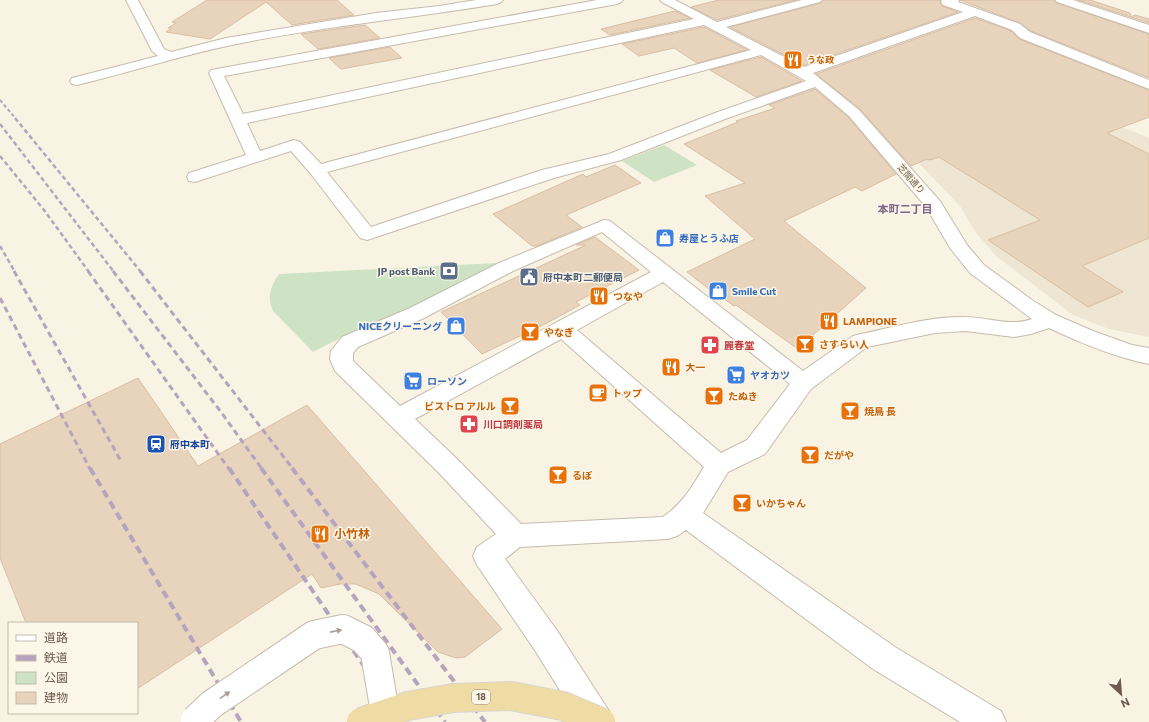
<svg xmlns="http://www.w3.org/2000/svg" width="1149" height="722" viewBox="0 0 1149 722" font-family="Commissioner,'Noto Sans JP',sans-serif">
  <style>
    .residential { fill: #efe5d3 }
    .green { fill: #cde3c4 }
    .building { fill: #e8d3bd; stroke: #dabea2 }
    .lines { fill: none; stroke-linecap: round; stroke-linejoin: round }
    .minor-casing { stroke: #c7bbac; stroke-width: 2 }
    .minor { fill: #fff; fill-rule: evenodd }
    .rail-far3 { stroke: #b6a4bf; stroke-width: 2; stroke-dasharray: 3.5 2.5; stroke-linecap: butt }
    .rail-far2 { stroke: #b6a4bf; stroke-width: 2.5; stroke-dasharray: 4.5 3; stroke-linecap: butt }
    .rail-far1 { stroke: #b6a4bf; stroke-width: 3; stroke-dasharray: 6 4; stroke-linecap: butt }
    .rail { stroke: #b6a4bf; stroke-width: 4; stroke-dasharray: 8 5; stroke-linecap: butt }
    .minor-bridge-casing { stroke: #c7bbac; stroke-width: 30; stroke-linecap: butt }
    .major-bridge-casing { stroke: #d9d5d1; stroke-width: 30; stroke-linecap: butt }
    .minor-bridge { stroke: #fff; stroke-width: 28 }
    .major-bridge { stroke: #eedca4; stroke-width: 28 }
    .oneway { fill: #a79d94 }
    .labels { text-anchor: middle; stroke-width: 3; stroke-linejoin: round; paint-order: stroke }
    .far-food-label { font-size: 9px; font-weight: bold; fill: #c56008; stroke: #fcf7e9; text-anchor: start }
    .far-street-label { font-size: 9px; fill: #6d5c4d; stroke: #fcf7e9 }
    .shield { fill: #fcf7e9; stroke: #988a7c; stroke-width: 1 }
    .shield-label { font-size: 9px; font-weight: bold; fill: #6d5c4d }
    .shop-label { font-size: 10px; font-weight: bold; fill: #366cbe; stroke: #fcf7e9; text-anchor: start }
    .service-label { font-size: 10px; font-weight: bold; fill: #4e5e75; stroke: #fcf7e9; text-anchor: end }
    .food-label { font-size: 10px; font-weight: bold; fill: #c56008; stroke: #fcf7e9; text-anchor: start }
    .health-label { font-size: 10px; font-weight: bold; fill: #be3a42; stroke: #fcf7e9; text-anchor: start }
    .transit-label { font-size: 10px; font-weight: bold; fill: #164399; stroke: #fcf7e9; text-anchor: start }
    .neighbourhood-label { font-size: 11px; font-weight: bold; fill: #816589; stroke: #fcf7e9 }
    .near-food-label { font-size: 12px; font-weight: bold; fill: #c56008; stroke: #fcf7e9; text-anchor: start }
  </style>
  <rect width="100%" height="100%" fill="#f8f3e3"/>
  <path class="residential" d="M874,117L1117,125L1149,138V337L1109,329L1073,315L996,256L976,233L960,206Z"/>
  <path class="green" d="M664,145L697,165L654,182L622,161Z
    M497,263L414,306L352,332L313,352L273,311C267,297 270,287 279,274Z"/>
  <path class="building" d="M207,0H337L354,15L292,25L266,2L210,39L166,32L172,28H168L176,23L172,22Z
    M719,0H796L717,20L691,7Z
    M824,0H940V3L942,6L958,12L804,65L730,27L820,3Z
    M960,0H1054L1057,3L1149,34V78L1031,31L1020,23Z
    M1078,0H1090L1130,13L1131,17L1135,15L1149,19V23Z
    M675,11L690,18L610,35L601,29Z
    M975,18L1011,31L1019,39L1149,90V117L1107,133L1149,154V238L1082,266L1123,292L1088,307L988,240L1040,220L939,157L930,160L927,159L911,166L860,109L816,74Z
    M365,25L380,38L318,49L301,34Z
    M704,27L747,50L697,63L674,48L639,56L622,44Z
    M390,47L402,58L341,69L329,58Z
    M761,57L802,81L756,97L710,70Z
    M815,89L848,117L896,174L862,191L855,187L784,221L866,288L813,335L795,347L736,305L734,306L715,292L714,293L687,272L755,239L705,196L745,183L684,144L738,122L736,121L775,108L769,105Z
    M615,165L641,183L566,215L582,227L537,246H532L493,214L583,174L586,177Z
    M595,237L639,270L576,302L580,305L545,324L482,354L441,312L586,245H576Z
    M138,378L198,466L307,405L502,629L465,657L456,658L438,652L379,594L356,584H340L321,588L312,574L137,689V623H26L0,558V444Z"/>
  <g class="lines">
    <g class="minor-casing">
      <path id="minor" d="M126,0H138L164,49L171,52L226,38L376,13L439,6L476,0H503L501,2L497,4C407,19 316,27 227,46C176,57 127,73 77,85L72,84L70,81L72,78L158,56L152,51Z
        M597,0H623L621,2L617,4L224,76L243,114L694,19L662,2L660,0H675L717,22L802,0H822L820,2L726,27L804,67L963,12L943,5L941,2L942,0H959L958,2L1020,24L1030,32L1149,80V89L1020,38L1012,30L975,16L813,73L859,110L940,201L967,245L984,265L1032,300L1056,315L1093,331L1132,345L1149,348V364C1114,357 1081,343 1049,328L1031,334L1014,337L965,331L935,333L867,347L811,389L765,454L728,472L703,513L895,647L1001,711L1006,722H960L873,669L686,530L677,536L668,539L520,547L505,559L556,629L609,711L614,722H580L534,649L477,565L473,556L477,547L496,534L439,473L335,371L330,359L331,351L342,337L410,308L499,263L604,220L610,221L803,371L853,336L861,334C895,327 930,316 965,317C987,317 1010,327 1032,319L970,273L950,248L926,207L849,116L815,87L725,119L621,160L554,178L367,240L360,238L311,174L291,151L195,182L189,181L187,177L189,173L246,155L209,73L211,70ZM704,25L751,50L321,164L300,142L294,140L260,151L247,123ZM761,55L806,81L715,113L609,154L542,170L371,227L327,172ZM602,232L651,272L400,406L353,361V353L358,347L424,318L513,271ZM663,282L790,384L747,440L721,453L577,330ZM561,339L704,467C691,488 684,502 663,517L521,524L457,459L415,419Z
        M1055,0H1073L1149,25V33L1057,2Z"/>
    </g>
    <use href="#minor" class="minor"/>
    <path class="rail-far3" d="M0,100L16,119"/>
    <path class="rail-far2" d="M15,118L141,272
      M0,124L114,272
      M0,156L44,210L89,272
      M0,246L15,272"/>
    <path class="rail-far1" d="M14,271L121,461
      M88,271L229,469
      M113,271L221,412L262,469
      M140,271L293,469
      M0,298L90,469"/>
    <path class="rail" d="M90,468L241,722
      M229,468L402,722
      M261,468L445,722
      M292,468L485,722"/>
    <g class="minor-bridge-casing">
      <path id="minor-bridge" d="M195,720L212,704L314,635L343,629L363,639L375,653L385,713"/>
    </g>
    <g class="major-bridge-casing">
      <path id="major-bridge" d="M361,722L408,706L453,698L511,696L563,706L601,722"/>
    </g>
    <use href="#minor-bridge" class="minor-bridge"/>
    <use href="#major-bridge" class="major-bridge"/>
  </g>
  <defs><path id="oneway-solid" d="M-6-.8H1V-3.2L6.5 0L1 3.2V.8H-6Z"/></defs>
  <g class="oneway">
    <use href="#oneway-solid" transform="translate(336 631) rotate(-11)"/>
    <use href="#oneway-solid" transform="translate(225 695) rotate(-34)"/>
  </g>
  <defs>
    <g id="restaurant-square" transform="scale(1)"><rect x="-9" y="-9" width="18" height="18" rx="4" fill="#e8710a" stroke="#fcf7e9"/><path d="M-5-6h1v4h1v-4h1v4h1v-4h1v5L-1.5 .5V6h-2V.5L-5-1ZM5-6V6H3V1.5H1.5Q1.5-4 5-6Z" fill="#fff"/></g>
    <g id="shop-square" transform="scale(1)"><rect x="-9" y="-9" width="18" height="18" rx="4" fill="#3f7fe0" stroke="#fcf7e9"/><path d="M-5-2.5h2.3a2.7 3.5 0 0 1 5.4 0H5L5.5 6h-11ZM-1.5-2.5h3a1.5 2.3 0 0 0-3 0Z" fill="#fff"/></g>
    <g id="bank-square" transform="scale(1)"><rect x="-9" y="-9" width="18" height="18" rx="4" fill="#5c6f8a" stroke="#fcf7e9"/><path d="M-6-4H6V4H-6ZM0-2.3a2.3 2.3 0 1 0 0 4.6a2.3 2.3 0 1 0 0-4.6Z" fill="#fff"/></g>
    <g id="civic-square" transform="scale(1)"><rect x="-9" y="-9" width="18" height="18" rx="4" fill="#5c6f8a" stroke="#fcf7e9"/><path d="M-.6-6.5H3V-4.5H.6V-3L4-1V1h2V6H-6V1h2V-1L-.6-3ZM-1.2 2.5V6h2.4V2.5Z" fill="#fff"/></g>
    <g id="bar-square" transform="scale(1)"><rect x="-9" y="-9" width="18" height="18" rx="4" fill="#e8710a" stroke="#fcf7e9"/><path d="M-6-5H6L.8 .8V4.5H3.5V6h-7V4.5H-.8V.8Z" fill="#fff"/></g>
    <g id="pharmacy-square" transform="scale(1)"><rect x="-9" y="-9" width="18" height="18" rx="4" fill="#e0444e" stroke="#fcf7e9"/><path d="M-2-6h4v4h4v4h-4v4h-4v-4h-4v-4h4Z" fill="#fff"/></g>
    <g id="supermarket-square" transform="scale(1)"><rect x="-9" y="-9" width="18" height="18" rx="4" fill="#3f7fe0" stroke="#fcf7e9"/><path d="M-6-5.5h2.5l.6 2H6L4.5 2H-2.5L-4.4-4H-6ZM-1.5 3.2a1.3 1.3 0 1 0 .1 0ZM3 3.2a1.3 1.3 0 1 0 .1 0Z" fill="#fff"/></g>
    <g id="cafe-square" transform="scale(1)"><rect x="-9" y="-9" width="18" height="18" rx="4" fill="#e8710a" stroke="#fcf7e9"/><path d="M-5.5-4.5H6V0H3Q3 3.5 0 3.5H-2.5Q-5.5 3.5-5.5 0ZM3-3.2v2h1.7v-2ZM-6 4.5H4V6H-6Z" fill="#fff"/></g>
    <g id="station-square" transform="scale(1)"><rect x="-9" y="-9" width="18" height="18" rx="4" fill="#1a4fb4" stroke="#fcf7e9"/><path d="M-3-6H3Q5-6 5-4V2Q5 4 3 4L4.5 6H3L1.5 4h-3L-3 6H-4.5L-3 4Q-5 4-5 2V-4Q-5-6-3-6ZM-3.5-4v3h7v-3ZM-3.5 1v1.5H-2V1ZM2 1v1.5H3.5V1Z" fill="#fff"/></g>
  </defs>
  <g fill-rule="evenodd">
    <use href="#restaurant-square" x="793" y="60"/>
    <use href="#shop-square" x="665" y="238"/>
    <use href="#bank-square" x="449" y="271"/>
    <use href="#civic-square" x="529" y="277"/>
    <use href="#shop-square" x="718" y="291"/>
    <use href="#restaurant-square" x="599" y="296"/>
    <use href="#restaurant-square" x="829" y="321"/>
    <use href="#shop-square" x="456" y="326"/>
    <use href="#bar-square" x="530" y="332"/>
    <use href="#bar-square" x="805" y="344"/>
    <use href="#pharmacy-square" x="710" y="345"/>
    <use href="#restaurant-square" x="671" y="367"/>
    <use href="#supermarket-square" x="736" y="375"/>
    <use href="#supermarket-square" x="413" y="381"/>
    <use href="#cafe-square" x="598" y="393"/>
    <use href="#bar-square" x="714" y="396"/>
    <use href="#bar-square" x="510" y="406"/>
    <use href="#bar-square" x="850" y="411"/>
    <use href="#pharmacy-square" x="469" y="424"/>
    <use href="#station-square" x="156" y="444"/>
    <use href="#bar-square" x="810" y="455"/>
    <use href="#bar-square" x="558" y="475"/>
    <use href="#bar-square" x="742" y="503"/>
    <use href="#restaurant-square" x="320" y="534"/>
  </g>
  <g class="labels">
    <g class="far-food-label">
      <text x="807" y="63">うな政</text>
    </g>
    <g class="far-street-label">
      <text transform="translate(911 179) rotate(49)" y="3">芝間通り</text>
    </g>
    <rect class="shield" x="472" y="690" width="18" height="14" rx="3"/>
    <g class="shield-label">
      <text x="481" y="700">18</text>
    </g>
    <g class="shop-label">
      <text x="679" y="242">寿屋とうふ店</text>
      <text x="732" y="295">Smile Cut</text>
      <text x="442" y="330" text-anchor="end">NICEクリーニング</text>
      <text x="750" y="379">ヤオカツ</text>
      <text x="427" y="385">ローソン</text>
    </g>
    <g class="service-label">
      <text x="435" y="275">JP post Bank</text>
      <text x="543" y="281" text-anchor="start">府中本町二郵便局</text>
    </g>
    <g class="food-label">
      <text x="613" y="300">つなや</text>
      <text x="843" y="325">LAMPIONE</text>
      <text x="544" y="336">やなぎ</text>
      <text x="819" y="348">さすらい人</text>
      <text x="685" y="371">大一</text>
      <text x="612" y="397">トップ</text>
      <text x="728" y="400">たぬき</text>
      <text x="496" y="410" text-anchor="end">ビストロ アルル</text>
      <text x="864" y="415">焼鳥 長</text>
      <text x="824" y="459">だがや</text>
      <text x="572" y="479">るぽ</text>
      <text x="756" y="507">いかちゃん</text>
    </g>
    <g class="health-label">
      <text x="724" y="349">麗春堂</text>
      <text x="483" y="428">川口調剤薬局</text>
    </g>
    <g class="transit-label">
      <text x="170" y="448">府中本町</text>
    </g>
    <g class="neighbourhood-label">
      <text x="905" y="213">本町二丁目</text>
    </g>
    <g class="near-food-label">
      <text x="334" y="538">小竹林</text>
    </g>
  </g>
  <rect x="8" y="622" width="130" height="92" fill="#fcf7e9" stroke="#c3b9ab"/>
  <rect x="16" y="635" width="20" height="6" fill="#ffffff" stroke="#c3b9ab"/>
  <text x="44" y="642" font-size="12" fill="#6d5c4d">道路</text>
  <rect x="16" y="655" width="20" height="6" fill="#b6a4bf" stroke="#c3b9ab"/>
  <text x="44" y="662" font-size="12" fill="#6d5c4d">鉄道</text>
  <rect x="16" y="672" width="20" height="12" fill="#cde3c4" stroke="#c3b9ab"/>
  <text x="44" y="682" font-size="12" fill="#6d5c4d">公園</text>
  <rect x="16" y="692" width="20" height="12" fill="#e8d3bd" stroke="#c3b9ab"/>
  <text x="44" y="702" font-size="12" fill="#6d5c4d">建物</text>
  <g transform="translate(1121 694) rotate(154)" stroke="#fcf7e9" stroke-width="3" paint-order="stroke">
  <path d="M0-3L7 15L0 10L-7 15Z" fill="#6d5c4d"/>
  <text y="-6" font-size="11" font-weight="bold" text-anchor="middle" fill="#6d5c4d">N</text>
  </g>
</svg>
